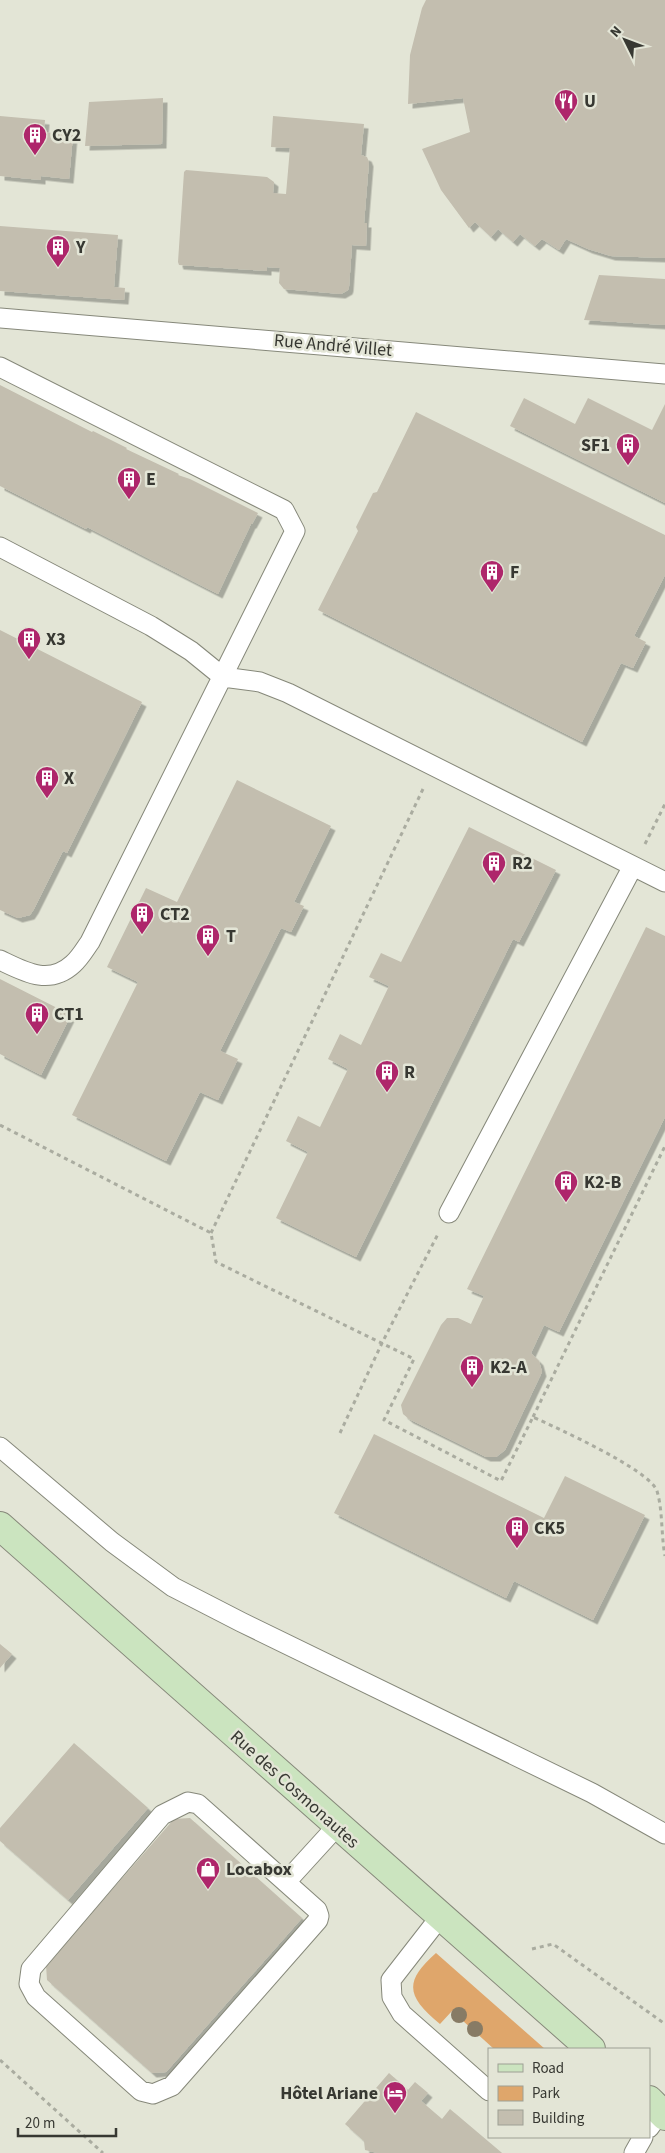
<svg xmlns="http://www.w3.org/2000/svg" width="665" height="2153" viewBox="0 0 665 2153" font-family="'Source Sans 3',sans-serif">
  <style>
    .green { fill: #dfa66b }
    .building { fill: #c3beaf; filter: url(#shadow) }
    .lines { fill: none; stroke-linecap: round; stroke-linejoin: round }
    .lane-casing { stroke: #86887a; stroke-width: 21 }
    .secondary-casing { stroke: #86887a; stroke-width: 30 }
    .path { stroke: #aaaca0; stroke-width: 3; stroke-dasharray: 4 4; stroke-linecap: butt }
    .lane { stroke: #fff; stroke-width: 19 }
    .secondary { stroke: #cbe4bf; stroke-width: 28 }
    .tree { fill: #877b65 }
    .labels { text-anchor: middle; stroke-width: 5; stroke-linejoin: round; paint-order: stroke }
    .poi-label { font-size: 18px; font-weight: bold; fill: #373832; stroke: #e3e5d6; text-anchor: start }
    .street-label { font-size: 18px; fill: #373832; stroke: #e3e5d6 }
  </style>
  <defs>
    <filter id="shadow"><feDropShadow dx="4.5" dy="4.5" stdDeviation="0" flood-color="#0004"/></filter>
  </defs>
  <rect width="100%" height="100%" fill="#e3e5d6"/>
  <path class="green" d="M436,1953L545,2049H494L452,2011L440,2024C407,1997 403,1982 436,1953Z"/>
  <path class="building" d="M426,0H665V258L611,256L588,249L566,239L559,250L542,239L535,246L520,234L513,242L498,229L491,237L475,222L469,228L441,190L422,149L470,132L463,98L408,104L410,55L422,8Z
    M163,98L162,144L85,146L89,102Z
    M0,116L45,120L44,132L73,135L69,179L41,176V180L0,176Z
    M273,116L364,124L361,155L367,157L369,162L364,223H367L366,246L352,245L349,287L348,290L341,294L284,289L279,283L280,268L267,267V271L179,265L178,262L184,172L186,170L267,177L274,182L273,193L286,194L290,148L271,147Z
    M0,226L118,235L114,287L125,288L124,300L0,291Z
    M599,275L665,279V325L584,320Z
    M0,385L92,432L93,431L127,448L126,449L179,474L178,475L190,479L258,513L252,524H251L218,594L87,527L86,529L0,486Z
    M524,398L575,424L588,398L652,430L665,404V503L510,426Z
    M416,412L665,535V575L634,636L646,642L633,668L621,663L582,742L318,610L358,531L356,527L373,493L377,492Z
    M0,630L142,702L67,853L63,851L34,909L30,915L18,918L0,910Z
    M237,780L331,826L294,902L304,906L291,932L281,928L220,1051L238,1059L218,1100L200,1092L166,1161L72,1115L138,982L107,967L146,888L177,902Z
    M469,827L556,870L519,942L513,939L356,1257L276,1218L308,1152L286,1141L298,1116L320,1127L348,1069L328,1059L340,1034L361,1045L389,986L369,977L381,953L401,962Z
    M646,927L665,936V1117L559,1332L544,1325L531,1353L539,1361L542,1372L505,1450L496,1457H486L409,1419L403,1414L401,1405L441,1325L447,1318H458L471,1324L484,1296L467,1289Z
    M0,979L71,1015L41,1075L0,1054Z
    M374,1434L544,1518L565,1476L645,1515L593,1620L514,1581L506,1598L334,1513Z
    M0,1644L12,1654L0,1668Z
    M74,1743L148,1808L68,1900L0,1841V1828Z
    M190,1818L302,1918L166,2072L152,2073L47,1980L46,1965L174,1819Z
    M389,2073L408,2090L415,2082L428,2093L421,2101L442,2119L450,2109L502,2153H378L365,2150L364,2141L345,2124Z"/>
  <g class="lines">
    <g class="lane-casing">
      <path id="lane" d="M0,318L665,374
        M0,367L284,510L295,531L90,942C85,949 80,958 73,964C49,986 25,972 0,960
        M0,547L151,626L191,651L223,677L260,682L288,693L665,882
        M449,1213L633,866
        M0,1447L112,1542L173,1587L241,1622L592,1793L665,1834
        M188,1802L198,1804L317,1910L319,1916L318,1920L172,2086L153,2094L141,2091L36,1997L29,1984L31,1969L162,1815Z
        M286,1882L337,1826
        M440,1917L391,1980L392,1997L402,2014L489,2091
        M649,2128L665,2106
        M634,2153L643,2137"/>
    </g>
    <g class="secondary-casing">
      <path id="secondary" d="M0,1526L591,2049
        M649,2100L665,2116"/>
    </g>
    <path class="path" d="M645,844L665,804
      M0,1125L211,1233L216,1262L414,1359L384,1420L501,1481L533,1417C557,1428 650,1470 657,1491C663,1511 661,1536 665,1556
      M211,1233L423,789
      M533,1417L665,1146
      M340,1433L382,1343L438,1234
      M532,1949L553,1944L665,2024
      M0,2060L103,2153"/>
    <use href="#lane" class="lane"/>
    <use href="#secondary" class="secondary"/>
  </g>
  <g class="tree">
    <circle cx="459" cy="2015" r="8"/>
    <circle cx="475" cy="2029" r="8"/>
  </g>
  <defs>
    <g id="restaurant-pin" transform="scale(1.25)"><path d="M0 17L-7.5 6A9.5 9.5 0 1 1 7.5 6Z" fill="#ae266b" stroke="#e3e5d6"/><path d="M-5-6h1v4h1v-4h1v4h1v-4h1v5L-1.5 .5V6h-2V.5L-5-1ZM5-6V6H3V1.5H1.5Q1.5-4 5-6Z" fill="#fff"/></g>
    <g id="building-pin" transform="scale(1.25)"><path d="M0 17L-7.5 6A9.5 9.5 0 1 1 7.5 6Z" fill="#ae266b" stroke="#e3e5d6"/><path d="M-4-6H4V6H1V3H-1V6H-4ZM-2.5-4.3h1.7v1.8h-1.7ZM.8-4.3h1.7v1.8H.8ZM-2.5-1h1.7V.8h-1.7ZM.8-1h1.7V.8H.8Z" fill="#fff"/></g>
    <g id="shop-pin" transform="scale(1.25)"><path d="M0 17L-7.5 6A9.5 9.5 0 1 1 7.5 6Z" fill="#ae266b" stroke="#e3e5d6"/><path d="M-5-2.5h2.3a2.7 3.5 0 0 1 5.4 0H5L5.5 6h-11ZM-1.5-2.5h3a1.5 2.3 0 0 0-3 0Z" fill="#fff"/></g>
    <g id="hotel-pin" transform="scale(1.25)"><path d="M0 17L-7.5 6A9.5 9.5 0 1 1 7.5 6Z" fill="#ae266b" stroke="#e3e5d6"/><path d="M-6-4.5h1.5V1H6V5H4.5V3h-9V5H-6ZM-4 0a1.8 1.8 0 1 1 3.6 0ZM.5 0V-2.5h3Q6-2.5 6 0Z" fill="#fff"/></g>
  </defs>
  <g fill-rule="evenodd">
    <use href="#restaurant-pin" x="566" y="101"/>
    <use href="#building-pin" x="35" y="135"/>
    <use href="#building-pin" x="58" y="247"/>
    <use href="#building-pin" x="628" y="445"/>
    <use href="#building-pin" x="129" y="479"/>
    <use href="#building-pin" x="492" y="572"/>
    <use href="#building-pin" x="29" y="639"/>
    <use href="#building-pin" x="47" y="778"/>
    <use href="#building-pin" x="494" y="863"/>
    <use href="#building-pin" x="142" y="914"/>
    <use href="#building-pin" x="208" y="936"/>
    <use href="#building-pin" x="37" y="1014"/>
    <use href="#building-pin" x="387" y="1072"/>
    <use href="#building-pin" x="566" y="1182"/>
    <use href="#building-pin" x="472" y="1367"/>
    <use href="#building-pin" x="517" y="1528"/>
    <use href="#shop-pin" x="208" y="1869"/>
    <use href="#hotel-pin" x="395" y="2093"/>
  </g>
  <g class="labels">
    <g class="poi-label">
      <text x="584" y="107">U</text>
      <text x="52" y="141">CY2</text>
      <text x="76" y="253">Y</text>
      <text x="610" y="451" text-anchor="end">SF1</text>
      <text x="146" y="485">E</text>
      <text x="510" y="578">F</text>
      <text x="46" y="645">X3</text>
      <text x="64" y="784">X</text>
      <text x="512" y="869">R2</text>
      <text x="160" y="920">CT2</text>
      <text x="226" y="942">T</text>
      <text x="54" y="1020">CT1</text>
      <text x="404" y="1078">R</text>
      <text x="584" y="1188">K2-B</text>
      <text x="490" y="1373">K2-A</text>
      <text x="534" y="1534">CK5</text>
      <text x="226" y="1875">Locabox</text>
      <text x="378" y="2099" text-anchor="end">Hôtel Ariane</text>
    </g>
    <g class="street-label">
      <text transform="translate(333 345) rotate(5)" y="6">Rue André Villet</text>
      <text transform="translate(295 1789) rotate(42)" y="6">Rue des Cosmonautes</text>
    </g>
  </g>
  <rect x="488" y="2048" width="162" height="90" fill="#e3e5d6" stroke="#9ea094"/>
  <rect x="498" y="2064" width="25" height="8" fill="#cbe4bf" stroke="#9ea094"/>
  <text x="532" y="2073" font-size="15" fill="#373832">Road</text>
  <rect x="498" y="2086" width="25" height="15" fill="#dfa66b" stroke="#9ea094"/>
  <text x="532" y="2098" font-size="15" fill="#373832">Park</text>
  <rect x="498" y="2110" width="25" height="15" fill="#c3beaf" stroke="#9ea094"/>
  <text x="532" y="2123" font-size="15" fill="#373832">Building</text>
  <g transform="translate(625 40) rotate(312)" stroke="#e3e5d6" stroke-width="4" paint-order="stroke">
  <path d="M0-4L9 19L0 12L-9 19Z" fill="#373832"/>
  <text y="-8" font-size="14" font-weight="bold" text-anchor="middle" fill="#373832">N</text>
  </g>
  <path d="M18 2128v8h98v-8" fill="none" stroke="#373832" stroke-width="2.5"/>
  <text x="25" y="2128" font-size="15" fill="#373832" stroke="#e3e5d6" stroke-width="4" paint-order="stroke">20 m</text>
</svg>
